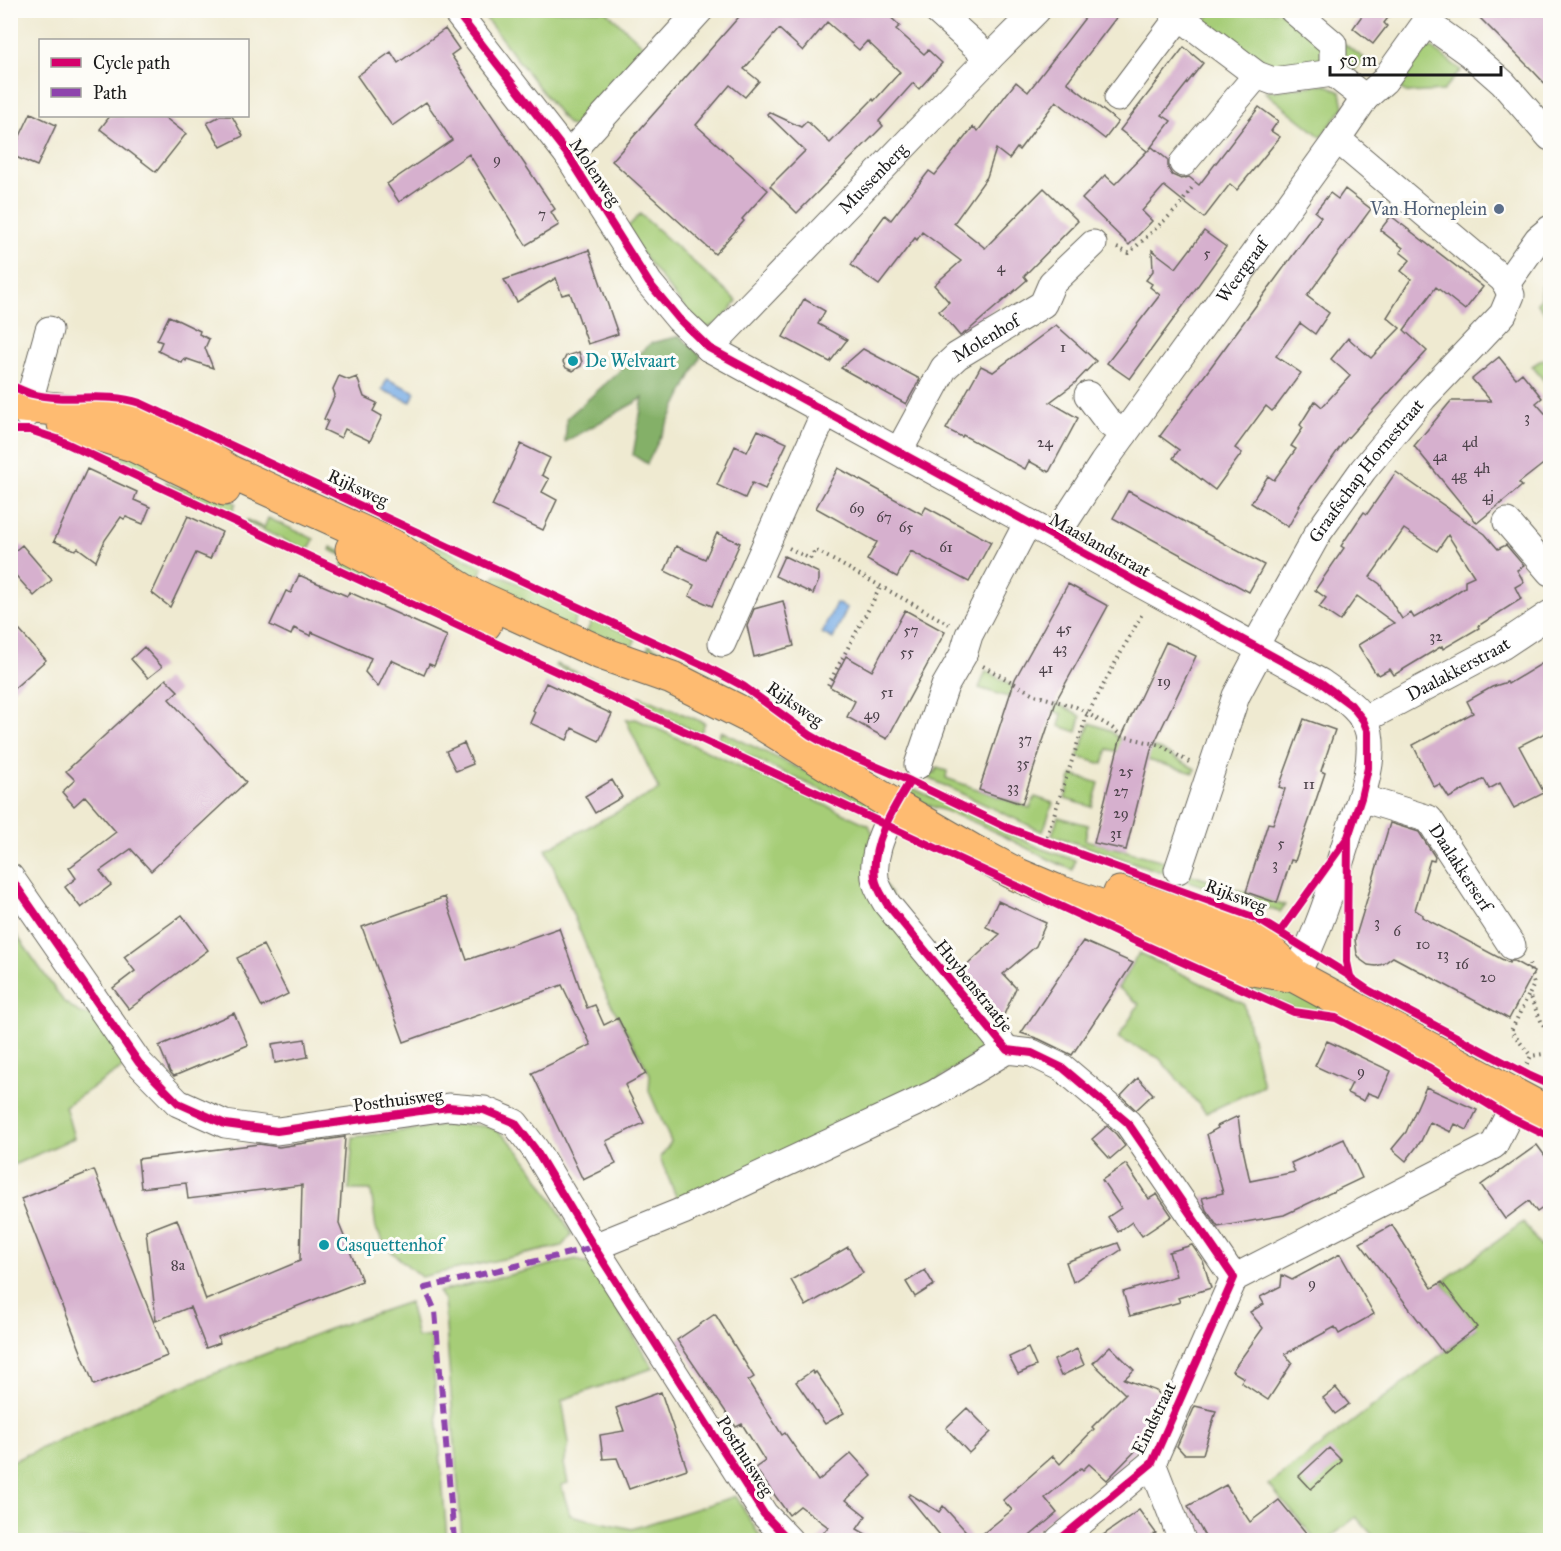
<svg xmlns="http://www.w3.org/2000/svg" width="1561" height="1551" viewBox="0 0 1561 1551" font-family="'IM FELL Great Primer',serif">
  <style>
    .built { fill: #e7d2ef }
    .green { fill: #a6cd77; stroke: #61744a; stroke-width: 1.5 }
    .forest { fill: #84b068; stroke: #506642; stroke-width: 1.5 }
    .water { fill: #79ade6; stroke: #4a6481; stroke-width: 1.5 }
    .building { fill: #d6b0ce; fill-rule: evenodd }
    .lines { fill: none; stroke-linecap: round; stroke-linejoin: round }
    .minor-casing { stroke: #66645b; stroke-width: 29 }
    .major-casing { stroke: #66645b; stroke-width: 35 }
    .path { stroke: #66645b; stroke-width: 4; stroke-dasharray: 1.5 4.5; stroke-linecap: butt }
    .minor { stroke: #fff; stroke-width: 27 }
    .major { stroke: #febb71; stroke-width: 33 }
    .quiet { stroke: #8e44ad; stroke-width: 6; stroke-dasharray: 12 6; stroke-linecap: butt }
    .cycleway-casing { stroke: #fdfcf7; stroke-width: 11 }
    .cycleway { stroke: #d6006c; stroke-width: 8 }
    .service-dot { fill: #5c6f8a; stroke: #fdfcf7; stroke-width: 2 }
    .culture-dot { fill: #0f9aa8; stroke: #fdfcf7; stroke-width: 2 }
    .labels { text-anchor: middle; stroke-width: 6; stroke-linejoin: round; paint-order: stroke }
    .number-label { font-size: 15px; fill: #4a4148 }
    .street-label { font-size: 18px; fill: #1c1c1c; stroke: #fdfcf7 }
    .service-label { font-size: 18px; fill: #4e5e75; stroke: #fdfcf7; text-anchor: end }
    .culture-label { font-size: 18px; fill: #0d838f; stroke: #fdfcf7; text-anchor: start }
  </style>
  <rect width="100%" height="100%" fill="#fdfcf7"/>
  <filter id="ink" filterUnits="userSpaceOnUse"><feTurbulence type="fractalNoise" baseFrequency=".0167" numOctaves="2"/><feDisplacementMap in="SourceGraphic" scale="12" xChannelSelector="R" yChannelSelector="G"/><feConvolveMatrix kernelMatrix="1 2 1 2 8 2 1 2 1" color-interpolation-filters="sRGB"/></filter>
  <filter id="wash" filterUnits="userSpaceOnUse"><feTurbulence type="fractalNoise" baseFrequency=".008" numOctaves="4" result="noise"/><feDisplacementMap in="SourceGraphic" scale="24" xChannelSelector="R" yChannelSelector="G"/><feGaussianBlur stdDeviation="1.35" result="paint"/><feColorMatrix in="noise" values="0 0 0 0 0 0 0 0 0 0 0 0 0 0 0 0 0 1.4 0 .05"/><feComposite in="paint" operator="in"/></filter>
  <g filter="url(#wash)">
    <rect width="100%" height="100%" fill="#efead1"/>
    <path class="built" d="M968,11H1015L981,23Z"/>
    <path class="green" d="M480,11H606L645,47L603,98L578,124L573,126L568,125Z
      M1213,11H1280L1329,49V65L1273,71L1204,22Z
      M1340,41L1364,58L1351,75L1341,68Z
      M1426,47H1431L1461,70L1443,91L1407,93L1397,86Z
      M1325,84L1341,92L1344,107L1321,137L1265,92Z
      M640,214L737,301C726,314 717,332 699,326L624,231Z
      M1544,257H1550V319L1537,303L1541,299Z
      M1543,359L1550,367V388L1532,366Z
      M113,444L153,462L147,476L107,458Z
      M186,480L236,503L230,516L165,485L166,482L181,489Z
      M268,518L314,539L308,551L246,522L247,520L264,528Z
      M422,539L483,567L478,578L430,561L435,550L420,543Z
      M331,547L381,572L376,583L342,567L346,557L330,550Z
      M496,574L579,611L570,633L508,604L512,594L491,585Z
      M593,618L636,638L629,653L584,638Z
      M649,645L699,668L697,672L665,657L661,666L643,659Z
      M556,664L628,693L626,699L555,666Z
      M986,671L1034,698L1065,707L1081,716L1077,732L1059,726L1062,714L979,688Z
      M639,696L705,723L700,734L636,703Z
      M636,719L869,825L874,836L870,862L984,1038L981,1050L930,1085L678,1201L660,1158L671,1142L649,1091L650,1074L607,997L546,849L659,790L626,720Z
      M1090,723L1109,730L1121,740L1159,749L1195,769L1194,773L1108,749L1103,764L1078,757Z
      M721,731L890,812L884,819L718,742L717,740Z
      M920,767L935,773L937,768L947,771L946,778L1030,808L1035,797L1053,803L1043,832L918,773Z
      M1072,775L1099,783L1092,807L1065,799Z
      M912,788L1042,849L1075,860L1073,870C1045,859 1020,844 993,831C965,817 935,807 906,798Z
      M1058,817L1088,825L1085,840L1164,861V866L1285,905L1280,912L1052,835Z
      M10,926L64,1002L80,1013L98,1017L130,1063L65,1106L74,1138L11,1166Z
      M1139,953L1244,1004L1263,1086L1206,1113L1159,1058L1118,1038L1139,1004L1118,988Z
      M1196,963L1299,994L1329,1012L1296,1010Z
      M459,1124C468,1125 479,1125 488,1127C520,1136 554,1205 572,1234L562,1246L421,1277L387,1248L376,1229L371,1190H349L353,1137Z
      M1523,1222L1550,1259V1540H1377L1356,1517L1327,1540H1316L1269,1485L1476,1328L1442,1282Z
      M576,1259L592,1266L653,1368L562,1400L569,1443L564,1464L568,1483L561,1485L570,1515L632,1529L736,1496L762,1540H462L444,1300L438,1292Z
      M409,1302L417,1338L431,1336L447,1540H11V1462L139,1403L329,1329Z"/>
    <path class="forest" d="M680,336L701,356L647,464L633,455L643,398L565,442L567,418L651,343Z"/>
    <path class="water" d="M387,379L415,392L411,402L382,390Z
      M836,603L847,608L833,639L822,633Z"/>
    <g id="blocks">
      <path class="building" d="M745,10H883L900,26L896,29L924,54L928,50L942,63L919,89L913,83L879,121L883,126L797,213L770,186L805,151L767,114L769,112L801,127L807,121L830,143L873,99L874,101L900,72L867,41L859,50L827,22L803,51L779,29L744,69L759,81L745,97L730,85L696,125L768,190L742,219L744,221L715,254L612,161Z
        M1091,10H1122L1067,82L1118,122L1105,139L1056,101L1019,150L1017,148L1009,159L996,149L987,177L954,223L985,248L1044,188L1078,221L1024,276L1027,280L969,330L960,336L939,311L949,302L934,285L961,261L922,232L917,240L915,238L879,285L851,265L863,245L885,215L891,220L929,171L935,175L973,127L978,131L1016,82L1028,92Z
        M1366,10H1394L1384,23L1387,26L1373,44L1353,28Z
        M1472,10H1551V90L1534,72Z
        M445,29L459,49L451,55L555,209L551,212L559,225L526,245L469,154L399,202L387,184L452,140L426,102L392,126L357,76L391,52L398,63Z
        M1184,47L1203,63L1162,115L1171,121L1148,151L1152,147L1168,160V168L1172,175L1181,179L1189,177L1199,185L1259,107L1278,121L1271,131L1280,137L1237,190L1230,184L1204,218L1164,186L1142,211L1152,221L1129,245L1082,199L1105,175L1115,184L1147,151L1120,130Z
        M31,113L56,125L37,166L11,155Z
        M110,116H163L186,134L156,172L100,129Z
        M220,116H232L243,136L221,147L207,123Z
        M1345,189L1371,209L1307,296L1329,313L1315,334L1300,323L1276,356L1301,373L1276,407L1272,411L1266,406L1235,448L1242,453L1215,490L1173,458L1179,450L1160,436L1321,217L1315,212L1330,193L1338,199Z
        M1391,216L1483,287L1465,310L1436,287L1404,330L1427,351L1343,443L1299,505L1300,506L1288,527L1251,503L1268,476L1274,480L1296,449L1291,446L1303,428L1300,425L1315,401L1322,407L1350,376L1331,359L1348,338L1371,358L1400,328L1387,317L1411,279L1401,271L1410,260L1400,252L1403,248L1380,230Z
        M1204,231L1226,247L1130,379L1107,363L1160,295L1150,287L1152,284L1146,280L1153,271L1152,250L1176,268Z
        M589,250L618,334L588,344L570,293L562,295L556,278L517,302L504,280Z
        M804,299L825,311L818,324L847,340L830,362L783,337Z
        M169,316L200,331L199,334L209,339L205,348L213,368L187,359L186,361L184,359L182,363L158,351L162,342L157,340Z
        M1056,325L1096,361L1074,384L1050,402L1078,418L1049,472L1029,461L1025,469L963,435L962,437L946,429L981,366L993,372Z
        M863,349L920,379L906,404L841,368Z
        M579,352L582,362L581,366L573,371L566,368L563,362L566,356Z
        M1499,357L1516,378L1522,373L1542,398L1536,403L1551,420V458L1519,483L1522,486L1477,523L1414,446L1451,401H1491L1472,379Z
        M339,376L349,380L357,377L364,397L377,403L373,411L382,416L370,441L345,429L341,438L324,430L328,421L324,419L335,395L333,389Z
        M758,430L787,443L765,489L752,483L745,498L717,485L735,446L747,452Z
        M521,444L550,458L542,475L549,479L542,492L557,500L543,530L492,506Z
        M838,468L922,514L926,507L991,542L969,582L911,551L897,577L867,560L877,542L816,508Z
        M87,469L137,492L134,500L150,507L143,524L126,517L124,519L121,517L105,540L96,561L78,548L75,550L54,541Z
        M1396,472L1485,534L1498,549L1506,545L1524,566L1517,570L1524,582L1515,587L1521,599L1478,626L1479,628L1443,649L1442,646L1394,675L1390,669L1379,675L1377,672L1376,674L1358,645L1394,623L1357,596L1340,621L1319,607L1326,598L1315,590L1344,548L1341,546L1357,522L1364,512L1367,514ZM1404,529L1437,551L1448,535L1474,576L1465,580V587L1440,603L1414,618L1411,613L1402,619L1380,584L1370,577Z
        M1128,491L1264,565L1249,592L1113,518Z
        M188,516L222,532L210,559L196,553L170,607L152,593Z
        M717,533L740,543L712,606L689,596L694,585L665,571L676,546L705,559Z
        M22,545L52,580L34,596L10,569V555Z
        M784,556L819,573V580L813,594L775,576Z
        M299,575L347,596L349,592L447,636L434,666L429,664L424,675L391,660L378,687L365,672L371,658L312,632L311,636L294,628L291,635L270,625L286,591L291,593Z
        M1068,584L1108,606L1057,699L1022,804L979,790L1015,679Z
        M783,601L794,646L754,657L747,626L754,609Z
        M905,610L945,632L887,739L847,717L855,701L830,687L846,656L872,671Z
        M10,620L46,660L10,692Z
        M1166,642L1196,656L1151,750L1126,850L1094,843L1120,740Z
        M144,647L162,667L148,678L131,659Z
        M1551,658V730L1519,746L1544,793L1514,808L1500,783L1489,789L1484,779L1449,798L1440,784L1434,787L1413,745L1473,713L1467,701L1492,687L1507,682L1508,684Z
        M166,679L178,691L169,699L246,782L151,871L131,849L100,871L111,885L81,908L65,887L76,878L69,868L116,832L85,796L74,806L62,792L75,780L66,771Z
        M546,683L612,714L599,741L572,728L567,740L530,723L535,712L533,710Z
        M1304,719L1335,730L1321,771L1325,773L1310,818L1295,861L1291,860L1277,903L1246,892L1268,823L1273,824L1279,807L1285,789L1279,787Z
        M464,743L473,764L456,771L446,751Z
        M612,780L622,797L595,813L585,796Z
        M1390,823L1419,832L1435,857L1434,861L1430,860L1415,910L1423,915L1422,917L1509,963L1510,961H1514L1534,972L1509,1019L1393,957L1383,964L1376,966L1368,965L1361,960L1357,954L1355,939Z
        M445,897L467,960L559,928L587,1008L595,1005L604,1025L618,1018L646,1074L625,1085L644,1123L606,1141L616,1164L583,1180L532,1073L591,1045L562,985L404,1042L362,927Z
        M998,901L1046,923L1036,946L1003,974L1016,988L1002,1019L962,970L1000,934L986,927Z
        M182,915L208,950L129,1009L113,988L135,971L124,957Z
        M1083,941L1133,963L1072,1055L1039,1039L1021,1033Z
        M263,945L288,994L262,1007L237,958Z
        M234,1013L248,1045L174,1076L170,1072L159,1046Z
        M305,1039L308,1057L275,1063L272,1044Z
        M1327,1041L1391,1071L1379,1097L1368,1093L1364,1101L1347,1093L1352,1083L1315,1066Z
        M1138,1078L1153,1094L1136,1110L1121,1096Z
        M1426,1087L1477,1110L1467,1130L1455,1124L1451,1132L1430,1122L1421,1141L1406,1161L1392,1149L1406,1132Z
        M1238,1116L1241,1140L1250,1181L1295,1172L1291,1163L1344,1139L1362,1178L1284,1215L1218,1227L1206,1210L1202,1198L1223,1193L1207,1134L1218,1128L1217,1126Z
        M1107,1126L1116,1134L1125,1146L1110,1159L1092,1139Z
        M345,1137L339,1224L362,1281L218,1337L220,1343L206,1348L190,1307L156,1321L146,1231L177,1219L206,1300L300,1261L302,1185L188,1199L186,1183L141,1188L138,1159L259,1144L279,1147Z
        M1537,1145L1551,1164V1202L1537,1212L1529,1201L1505,1219L1481,1185Z
        M1126,1164L1149,1199L1157,1194L1172,1216L1142,1236L1132,1222L1118,1232L1108,1217L1121,1208L1102,1180Z
        M94,1170L167,1356L94,1385L21,1199Z
        M1392,1225L1432,1288L1442,1282L1477,1327L1443,1353L1360,1243Z
        M1118,1243L1121,1250L1073,1282L1066,1262Z
        M1192,1245L1203,1261L1211,1288L1178,1298L1180,1302L1130,1316L1123,1292L1176,1276L1169,1252Z
        M848,1247L863,1273L806,1306L791,1280Z
        M1340,1254L1374,1314L1339,1334L1335,1327L1285,1354L1292,1363L1268,1400L1241,1382L1244,1378L1232,1371L1263,1328L1250,1312L1264,1304L1260,1297L1281,1286L1282,1275L1292,1280Z
        M925,1270L934,1285L915,1297L906,1282Z
        M715,1314L754,1377L748,1381L782,1435L785,1433L818,1481L851,1453L872,1476L846,1500L866,1516L857,1529L876,1540H818L828,1527L800,1506L789,1515L755,1468L765,1461L742,1424L736,1427L677,1340Z
        M1110,1346L1134,1370L1124,1379L1156,1391L1164,1398L1145,1441L1107,1480L1089,1464L1083,1470L1081,1468L1045,1498L1057,1513L1025,1540H975L1012,1510L1003,1500L1053,1456L1060,1464L1094,1429L1092,1427L1125,1394L1093,1363Z
        M1028,1348L1036,1366L1018,1374L1009,1357Z
        M1077,1349L1084,1365L1061,1376L1054,1360Z
        M812,1371L814,1374L816,1372L844,1413L825,1424L796,1382Z
        M1336,1388L1349,1404L1335,1414L1323,1398Z
        M661,1392L687,1469L629,1489L617,1458L603,1459L600,1435L624,1431L616,1408Z
        M1195,1406L1216,1411L1203,1454H1184L1177,1446Z
        M967,1408L991,1432L969,1453L946,1428Z
        M1329,1448L1342,1461L1311,1489L1299,1476Z
        M1226,1485L1250,1522L1279,1500L1312,1540H1207L1188,1506Z
        M910,1494L939,1512L943,1506L974,1540H944L908,1496Z
        M1139,1510L1156,1533L1145,1540H1096Z"/>
    </g>
  </g>
  <g filter="url(#ink)">
    <use href="#blocks" fill-opacity="0" stroke="#66645b" stroke-width="1.5"/>
    <g class="lines">
      <g class="minor-casing">
        <g id="minor">
          <path d="M455,10L568,155L649,283L679,319L709,348L1320,682C1338,695 1364,709 1369,733C1375,767 1358,804 1348,836C1333,884 1319,932 1295,976"/>
          <path d="M936,10L989,58"/>
          <path d="M1171,10L1257,75L1273,81L1333,73L1365,98"/>
          <path d="M1293,10L1333,44V73"/>
          <path d="M1427,23L1469,53L1503,83L1550,137"/>
          <path d="M1118,98L1179,17"/>
          <path d="M568,155L700,10"/>
          <path d="M1183,163L1257,75"/>
          <path d="M1506,284L1538,239L1550,229"/>
          <path id="s1" d="M709,348L989,58L1037,10"/>
          <path d="M1088,395L1109,423L1124,434"/>
          <path d="M27,414L31,394L49,330"/>
          <path id="s2" d="M899,451L944,368L957,356L1043,304L1052,283L1093,244"/>
          <path d="M1507,522L1550,572"/>
          <path id="s3" d="M1055,537L1103,463L1337,139L1365,98L1384,81L1435,10"/>
          <path d="M722,643L825,412"/>
          <path id="s4" d="M1255,646L1318,533L1363,470L1423,398L1503,314L1511,295L1505,281L1337,139"/>
          <path id="s5" d="M1363,720L1502,646L1550,614"/>
          <path d="M918,765L945,686L963,655L969,635L1028,522"/>
          <path id="s6" d="M1361,798L1429,819L1512,946"/>
          <path d="M895,806C885,829 872,851 875,878C876,887 883,897 887,904L1007,1050"/>
          <path d="M1178,870L1236,696L1261,649"/>
          <path d="M10,877L139,1063L178,1103L225,1124L277,1131L448,1107L484,1110L515,1123L535,1149L594,1247L764,1514L789,1540"/>
          <path d="M594,1247L683,1211L934,1094L1007,1050L1032,1053L1063,1068L1128,1123L1234,1278"/>
          <path d="M1152,1463L1182,1540"/>
          <path d="M1059,1540L1152,1463L1234,1278L1494,1145L1518,1097"/>
        </g>
      </g>
      <g class="major-casing">
        <path id="major" d="M10,405L105,413L131,416L154,424L230,472L391,545L465,591L484,600L601,653L672,678L758,721L895,806L971,850L1018,875L1056,891L1112,910L1213,955L1247,968L1295,976
          M64,424L133,445L224,489
          M352,549L375,561L430,597L485,624
          M1120,893L1223,928L1248,939L1267,949L1295,976L1550,1114"/>
      </g>
      <path class="path" d="M1117,248L1129,253L1178,208L1193,186
        M789,548L810,559L815,550L949,624
        M983,666L1035,695L1076,707L1111,727L1122,736L1160,745L1189,762
        M828,685L881,586
        M1045,842L1087,715L1143,612
        M1529,964L1534,984L1529,995L1550,1040
        M1528,996L1511,1031L1531,1056
        M1524,1069L1531,1056L1550,1053"/>
      <use href="#minor" class="minor"/>
      <use href="#major" class="major"/>
      <path class="quiet" d="M454,1540L435,1311L425,1288L594,1247"/>
      <g class="cycleway-casing">
        <path id="cycleway" d="M455,10L568,155L649,283L679,319L709,348L1320,682L1351,705L1363,720L1368,732V768L1361,798L1348,837L1347,962L1350,976
          M10,385C17,388 25,392 32,394C67,403 105,391 140,403L709,668L743,686L810,735L833,748L910,781L1008,828L1256,918L1350,976L1352,979L1368,990L1530,1076L1550,1085
          M10,430H30L57,439L1120,934L1294,1012L1336,1018L1428,1067L1509,1117L1550,1137
          M910,781C893,809 871,843 875,878C876,887 883,897 887,904L1007,1050L1032,1053L1063,1068L1128,1123L1234,1278L1152,1463L1059,1540
          M10,877L139,1063L178,1103L225,1124L277,1131L448,1107L484,1110L515,1123L535,1149L594,1247L764,1514L789,1540
          M1280,932L1348,837"/>
      </g>
      <use href="#cycleway" class="cycleway"/>
    </g>
  </g>
  <circle class="service-dot" cx="1499" cy="209" r="6"/>
  <g class="culture-dot">
    <circle cx="573" cy="361" r="6"/>
    <circle cx="324" cy="1245" r="6"/>
  </g>
  <g class="labels">
    <g class="number-label">
      <text x="497" y="164">9</text>
      <text x="542" y="219">7</text>
      <text x="1207" y="258">5</text>
      <text x="1001" y="272">4</text>
      <text x="1063" y="352">1</text>
      <text x="1527" y="422">3</text>
      <text x="1045" y="447">24</text>
      <text x="1470" y="447">4d</text>
      <text x="1440" y="461">4a</text>
      <text x="1482" y="473">4h</text>
      <text x="1459" y="480">4g</text>
      <text x="1488" y="501">4j</text>
      <text x="857" y="513">69</text>
      <text x="884" y="522">67</text>
      <text x="906" y="532">65</text>
      <text x="946" y="552">61</text>
      <text x="1064" y="633">45</text>
      <text x="911" y="635">57</text>
      <text x="1436" y="641">32</text>
      <text x="1060" y="653">43</text>
      <text x="907" y="657">55</text>
      <text x="1046" y="673">41</text>
      <text x="1164" y="686">19</text>
      <text x="887" y="697">51</text>
      <text x="872" y="719">49</text>
      <text x="1025" y="744">37</text>
      <text x="1023" y="768">35</text>
      <text x="1126" y="776">25</text>
      <text x="1309" y="789">11</text>
      <text x="1013" y="792">33</text>
      <text x="1121" y="796">27</text>
      <text x="1121" y="818">29</text>
      <text x="1116" y="838">31</text>
      <text x="1281" y="848">5</text>
      <text x="1275" y="869">3</text>
      <text x="1377" y="927">3</text>
      <text x="1397" y="936">6</text>
      <text x="1423" y="949">10</text>
      <text x="1443" y="959">13</text>
      <text x="1462" y="969">16</text>
      <text x="1488" y="982">20</text>
      <text x="1361" y="1076">9</text>
      <text x="178" y="1270">8a</text>
      <text x="1312" y="1288">9</text>
    </g>
    <g class="street-label">
      <text transform="translate(595 172) rotate(56)" y="6">Molenweg</text>
      <text dy="6" stroke="none"><textPath href="#s1" startOffset="236">Mussenberg</textPath></text>
      <text dy="6" stroke="none"><textPath href="#s3" startOffset="326">Weergraaf</textPath></text>
      <text dy="6" stroke="none"><textPath href="#s2" startOffset="146">Molenhof</textPath></text>
      <text dy="6" stroke="none"><textPath href="#s4" startOffset="208">Graafschap Hornestraat</textPath></text>
      <text transform="translate(358 488) rotate(25)" y="6">Rijksweg</text>
      <text transform="translate(1100 545) rotate(29)" y="6">Maaslandstraat</text>
      <text dy="6" stroke="none"><textPath href="#s5" startOffset="108">Daalakkerstraat</textPath></text>
      <text transform="translate(795 704) rotate(35)" y="6">Rijksweg</text>
      <text dy="6" stroke="none"><textPath href="#s6" startOffset="129">Daalakkerserf</textPath></text>
      <text transform="translate(1236 896) rotate(21)" y="6">Rijksweg</text>
      <text transform="translate(974 986) rotate(51)" y="6">Huybenstraatje</text>
      <text transform="translate(398 1100) rotate(-7)" y="6">Posthuisweg</text>
      <text transform="translate(1154 1418) rotate(-64)" y="6">Eindstraat</text>
      <text transform="translate(745 1456) rotate(58)" y="6">Posthuisweg</text>
    </g>
    <g class="service-label">
      <text x="1487" y="215">Van Horneplein</text>
    </g>
    <g class="culture-label">
      <text x="585" y="367">De Welvaart</text>
      <text x="336" y="1251">Casquettenhof</text>
    </g>
  </g>
  <rect width="1561" height="1551" fill="none" stroke="#fdfcf7" stroke-width="36"/>
  <rect x="39" y="39" width="210" height="78" fill="#fdfcf7" stroke="#a3a29f" stroke-width="1.5"/>
  <rect x="51" y="58" width="30" height="9" fill="#d6006c" stroke="#a3a29f" stroke-width="1.5"/>
  <text x="93" y="69" font-size="18" fill="#1c1c1c">Cycle path</text>
  <rect x="51" y="88" width="30" height="9" fill="#8e44ad" stroke="#a3a29f" stroke-width="1.5"/>
  <text x="93" y="99" font-size="18" fill="#1c1c1c">Path</text>
  <path d="M1330 66v9h171v-9" fill="none" stroke="#1c1c1c" stroke-width="3"/>
  <text x="1339" y="66" font-size="18" fill="#1c1c1c" stroke="#fdfcf7" stroke-width="4.5" paint-order="stroke">50 m</text>
</svg>
